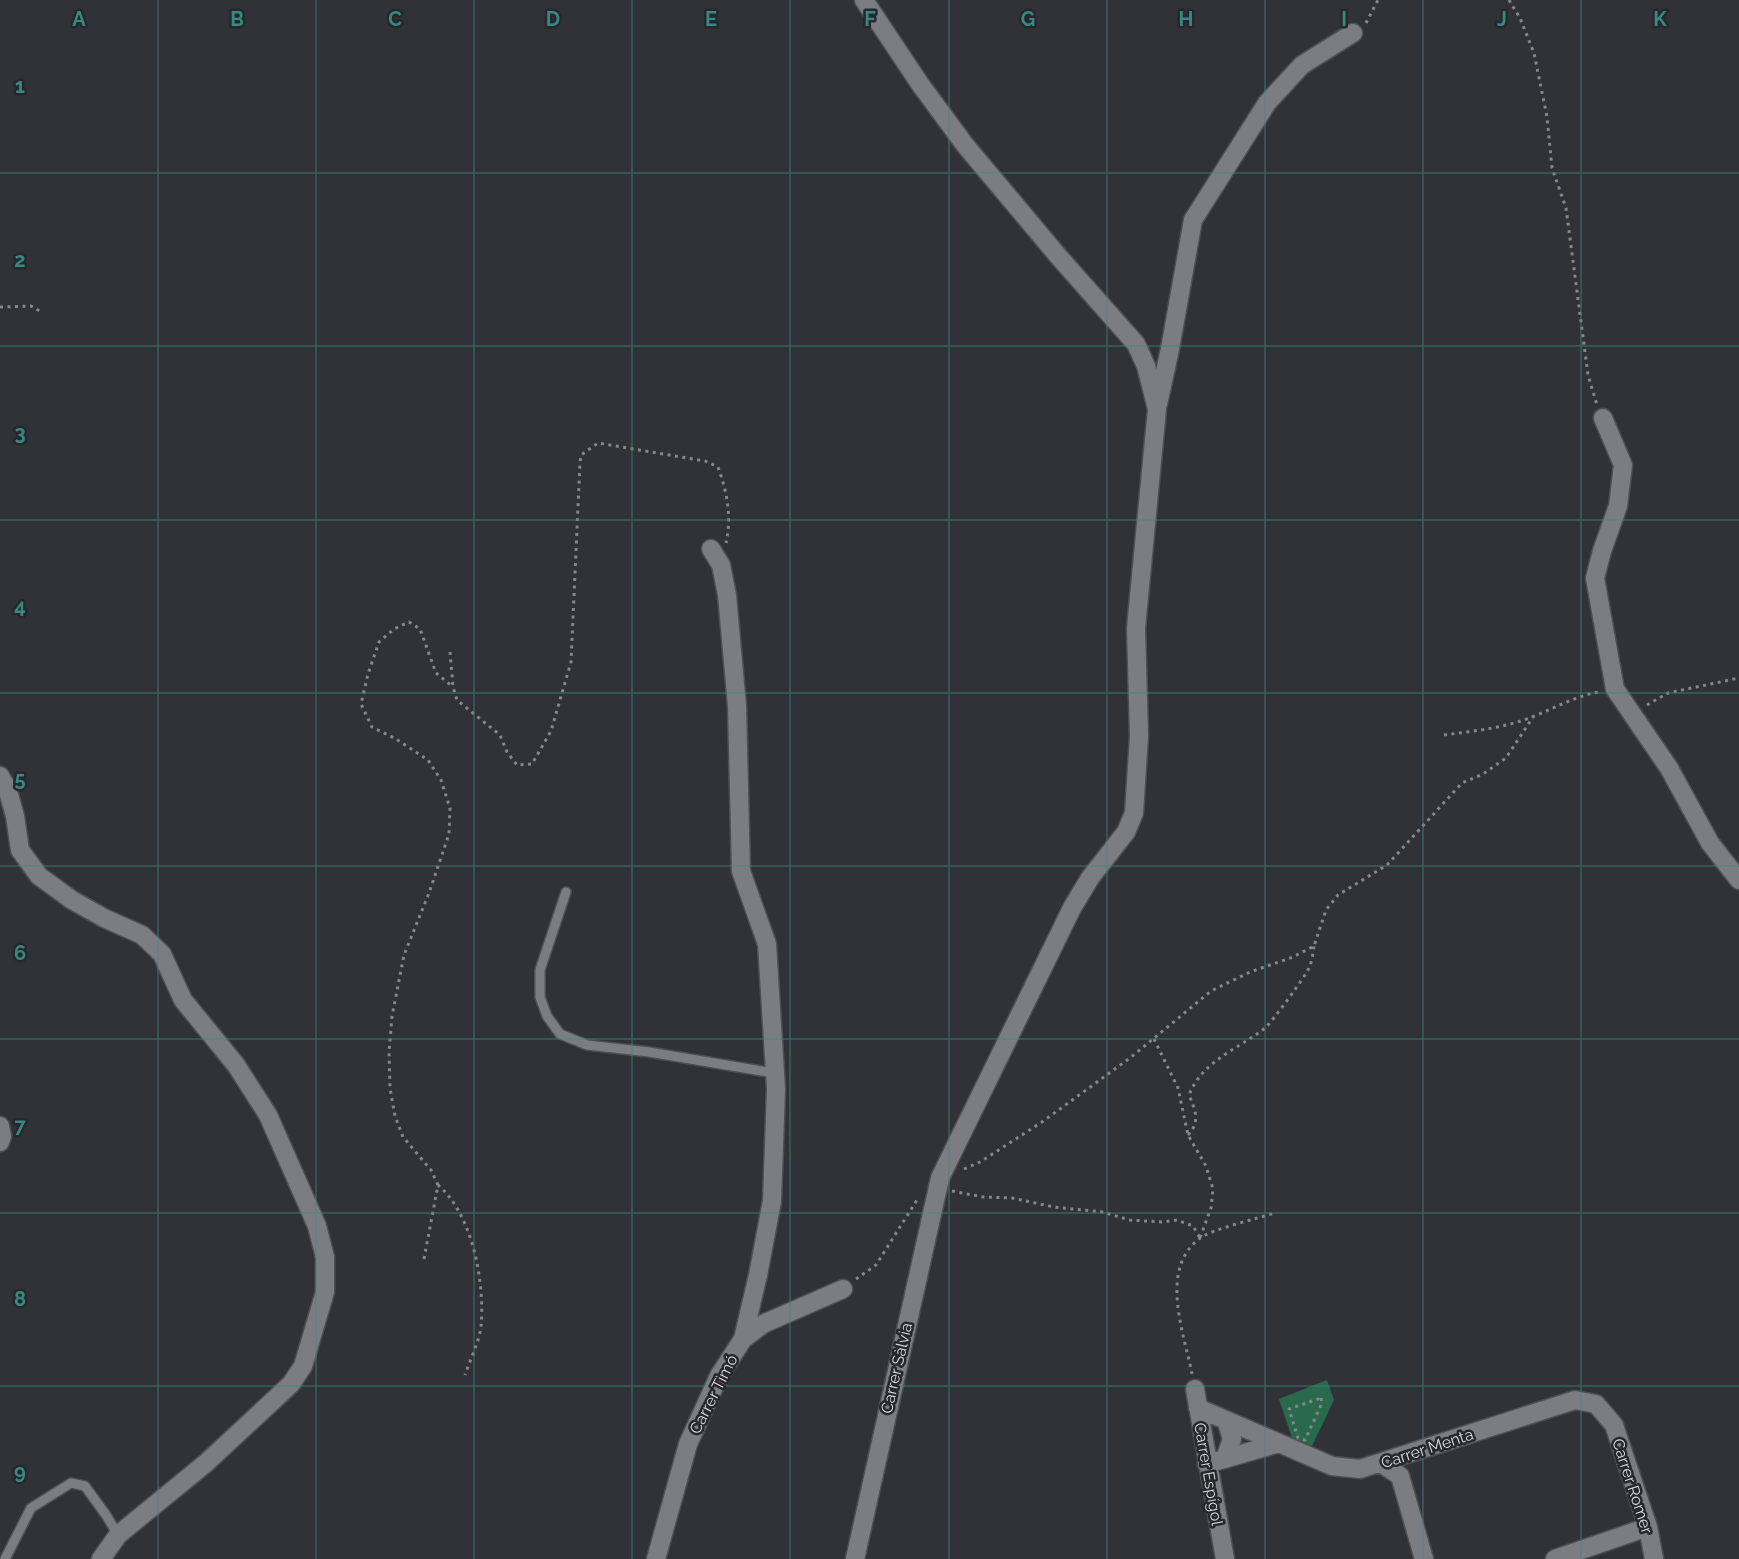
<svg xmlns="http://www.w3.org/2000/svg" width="1739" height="1559" viewBox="0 0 1739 1559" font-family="Raleway,sans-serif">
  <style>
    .green { fill: #286a4b }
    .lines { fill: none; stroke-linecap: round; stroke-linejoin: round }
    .lane-casing { stroke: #4e4f53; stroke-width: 12 }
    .street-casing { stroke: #4e4f53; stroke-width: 21 }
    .path { stroke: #86868b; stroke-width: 3; stroke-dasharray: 3 4.5; stroke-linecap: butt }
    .lane { stroke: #7c7d83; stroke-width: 9 }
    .street { stroke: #7c7d83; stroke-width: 18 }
    .grid { fill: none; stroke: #378a84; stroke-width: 1.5; stroke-opacity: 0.55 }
    .labels { text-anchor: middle; stroke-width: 5; stroke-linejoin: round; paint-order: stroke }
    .street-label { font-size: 16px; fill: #d8d8dc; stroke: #27282d }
    .grid-label { font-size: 20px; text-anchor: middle; font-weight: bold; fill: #378a84; stroke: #27282d; stroke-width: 5; stroke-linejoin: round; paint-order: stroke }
  </style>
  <rect width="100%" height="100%" fill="#313237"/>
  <path class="green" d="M1327,1380L1334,1400L1312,1446L1292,1438L1279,1399Z"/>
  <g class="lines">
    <g class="lane-casing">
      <path id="lane" d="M566,892L540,970V997L547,1016L560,1034L587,1045L649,1052L774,1073
        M5,1559L31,1508L71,1483L85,1486L106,1515L118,1535"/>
    </g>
    <g class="street-casing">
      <path id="street" d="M1158,404L1170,349L1193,220L1267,103L1302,65L1353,33
        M1603,418L1623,465L1618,506L1602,551L1595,578L1615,689L1669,768L1710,843L1739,880
        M711,549L721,565L727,595L737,706L741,871L767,944L776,1089L772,1201L758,1275L743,1339
        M0,776L7,788L15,816L20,850L39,876L72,900L104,918L142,935L162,954L183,1000L236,1065L268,1115L317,1226L325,1257V1292L303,1366L291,1384L206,1463L118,1535L101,1559
        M0,1126L2,1136L0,1142
        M1195,1389L1225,1559
        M1198,1408L1332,1466L1360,1469L1575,1400L1596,1404L1614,1425L1648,1527L1654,1559
        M1225,1459L1232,1439L1226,1420
        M1381,1463L1400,1476L1424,1559
        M1207,1464L1279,1443
        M656,1559L688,1444L719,1376L743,1339L763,1324L843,1289
        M855,1559L940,1178L1072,908L1090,878L1126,832L1134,813L1139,736L1136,628L1157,409L1146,366L1136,344L1059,257L965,145L920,84L864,0
        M1555,1559L1648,1527"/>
    </g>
    <path class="path" d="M1509,0L1520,18L1534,53L1547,117L1552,168L1566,208L1588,375L1597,405
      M1366,23L1378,0
      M0,307L31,306L43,313
      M450,652L453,687L457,700L500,735L507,752L517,765L532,764L551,731L571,662L580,463L581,455L598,443L705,461L718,467C727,492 732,516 726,543
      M1647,705L1668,693L1739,678
      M1444,735C1474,731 1504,728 1532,717C1555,708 1575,696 1599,692
      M1154,1039L1178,1088L1188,1135L1206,1166L1213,1189L1211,1208L1200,1238
      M1188,1135C1201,1121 1195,1110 1189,1095C1203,1060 1237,1050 1265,1028C1271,1023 1305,977 1309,968C1312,962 1313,953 1314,946
      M964,1169L980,1162L1042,1122L1130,1058L1211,991L1250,972L1293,957L1314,946L1326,910L1338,895L1387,865L1462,783L1483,774L1506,758L1533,717
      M438,1185L431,1170L403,1137L395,1116L390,1088L389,1052L392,1016L404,955L429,893L449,834L450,808L441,780L428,760L396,739L372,727L361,704L368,674L379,642L394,629L409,622L420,629L436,673L453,687
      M952,1191L983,1197L1012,1198L1054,1207L1102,1212L1130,1220L1162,1222L1177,1220L1193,1226L1200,1238
      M424,1259L438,1185C473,1215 485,1283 481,1327C479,1342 470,1360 465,1375
      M856,1279L876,1265L917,1200
      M1192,1374C1184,1333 1159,1270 1199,1239C1211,1229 1257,1219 1274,1213
      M1321,1398L1322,1403L1305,1440L1298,1438L1289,1409Z"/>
    <use href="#lane" class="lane"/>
    <use href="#street" class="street"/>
  </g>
  <path class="grid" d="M158,0V1559M316,0V1559M474,0V1559M632,0V1559M790,0V1559M949,0V1559M1107,0V1559M1265,0V1559M1423,0V1559M1581,0V1559M0,173H1739M0,346H1739M0,520H1739M0,693H1739M0,866H1739M0,1039H1739M0,1213H1739M0,1386H1739"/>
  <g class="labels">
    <g class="street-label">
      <text transform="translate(896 1368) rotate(-77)" y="6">Carrer Sàlvia</text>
      <text transform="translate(713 1394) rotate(-63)" y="6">Carrer Timó</text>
      <text transform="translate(1427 1448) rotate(-18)" y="6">Carrer Menta</text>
      <text transform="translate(1209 1474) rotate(80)" y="6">Carrer Espígol</text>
      <text transform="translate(1633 1486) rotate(72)" y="6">Carrer Romer</text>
    </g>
  </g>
  <g class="grid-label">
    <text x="79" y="26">A</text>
    <text x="237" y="26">B</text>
    <text x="395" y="26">C</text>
    <text x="553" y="26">D</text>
    <text x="711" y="26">E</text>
    <text x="870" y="26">F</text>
    <text x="1028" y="26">G</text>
    <text x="1186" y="26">H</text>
    <text x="1344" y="26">I</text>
    <text x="1502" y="26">J</text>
    <text x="1660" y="26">K</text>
    <text x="20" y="93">1</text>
    <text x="20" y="267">2</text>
    <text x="20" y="440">3</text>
    <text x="20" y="613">4</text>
    <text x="20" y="786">5</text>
    <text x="20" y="960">6</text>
    <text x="20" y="1133">7</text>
    <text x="20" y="1306">8</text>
    <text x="20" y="1479">9</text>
  </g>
</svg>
